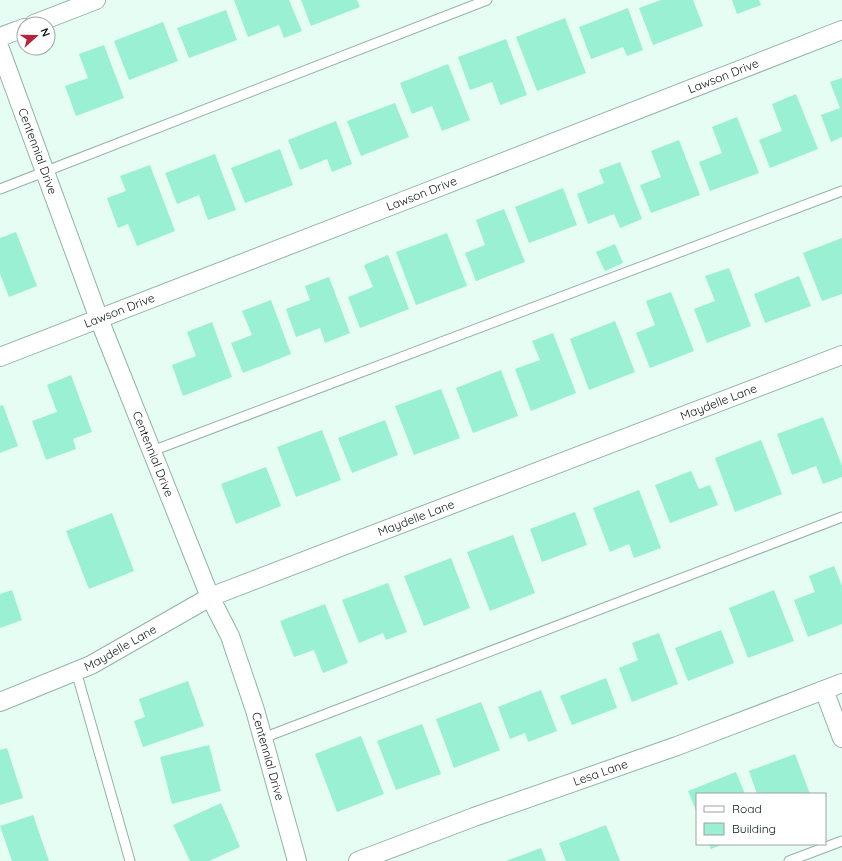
<svg xmlns="http://www.w3.org/2000/svg" width="842" height="861" viewBox="0 0 842 861" font-family="Quicksand,sans-serif">
  <style>
    .building { fill: #99f0d3 }
    .lines { fill: none; stroke-linecap: round; stroke-linejoin: round }
    .lane-casing { stroke: #8fb4a6; stroke-width: 11 }
    .street-casing { stroke: #8fb4a6; stroke-width: 20 }
    .lane { stroke: #fff; stroke-width: 9 }
    .street { stroke: #fff; stroke-width: 18 }
    .labels { text-anchor: middle; stroke-width: 3; stroke-linejoin: round; paint-order: stroke }
    .street-label { font-size: 12px; fill: #0a1813; stroke: #fff }
  </style>
  <rect width="100%" height="100%" fill="#e6fdf4"/>
  <path class="building" d="M234,0H289L302,31L284,38L279,25L248,37Z
    M301,0H357L360,7L311,26Z
    M661,0H693L703,26L653,45L639,8Z
    M732,0H759L761,5L737,14Z
    M628,8L643,50L627,56L623,47L591,59L579,27Z
    M226,10L237,40L189,58L177,28Z
    M565,18L586,73L537,91L516,37Z
    M163,22L178,61L129,80L114,41Z
    M506,39L527,95L500,105L492,82L470,90L458,57Z
    M104,45L124,98L76,116L65,86L88,78L79,54Z
    M448,64L470,120L442,131L432,106L412,114L400,83Z
    M842,78V137L831,142L821,115L840,108L830,82Z
    M796,94L818,149L770,168L759,140L782,131L772,104Z
    M395,103L409,137L361,156L347,121Z
    M737,117L759,173L710,191L699,162L722,153L712,127Z
    M336,121L352,164L332,172L327,159L300,170L288,140Z
    M679,140L700,195L651,213L640,185L661,177L651,151Z
    M280,149L293,185L245,203L231,168Z
    M215,154L236,210L208,220L199,195L177,204L165,173Z
    M620,162L642,219L620,228L614,214L588,224L577,194L604,183L599,170Z
    M150,165L175,231L137,246L128,224L118,228L107,198L126,191L120,176Z
    M563,188L577,225L529,243L515,207Z
    M504,209L525,262L476,281L465,253L485,245L476,220Z
    M16,232L37,286L9,297L0,274V238Z
    M447,233L467,286L416,305L396,252Z
    M842,238V294L822,301L803,253Z
    M615,244L623,263L605,271L596,252Z
    M388,255L409,309L360,328L348,297L373,287L364,265Z
    M729,268L751,326L707,343L694,309L715,301L705,276Z
    M799,276L811,306L765,323L754,294Z
    M329,277L350,333L325,343L320,328L296,337L286,309L310,300L305,286Z
    M671,292L694,351L650,368L636,333L655,325L646,301Z
    M271,300L291,354L243,373L231,343L252,335L242,311Z
    M615,321L635,372L589,390L570,339Z
    M212,322L232,377L183,396L172,365L196,356L187,332Z
    M553,333L576,393L531,411L515,369L540,360L532,341Z
    M501,370L518,416L473,433L456,388Z
    M71,375L92,432L73,439L76,449L46,460L32,421L57,412L47,385Z
    M441,389L460,438L414,455L395,406Z
    M3,405L18,446L0,453V406Z
    M823,417L842,466V477L823,484L816,466L792,475L777,434Z
    M385,420L398,455L352,473L338,438Z
    M322,430L341,480L296,497L277,447Z
    M761,440L782,494L735,512L715,458Z
    M266,467L281,506L236,524L221,484Z
    M691,471L699,489L710,485L718,505L670,523L655,485Z
    M639,490L661,548L634,558L629,544L610,552L593,508Z
    M575,512L587,545L542,562L530,529Z
    M112,513L134,571L89,589L66,531Z
    M513,535L535,593L490,611L467,552Z
    M451,558L470,608L424,626L404,576Z
    M834,566L842,586V624L808,637L794,600L815,592L809,576Z
    M388,583L407,632L386,640L383,633L359,643L342,600Z
    M12,590L22,620L0,628V594Z
    M774,590L794,641L748,658L729,608Z
    M325,604L348,663L323,673L314,650L294,657L280,621Z
    M721,630L734,663L688,681L675,648Z
    M659,633L678,684L632,702L619,668L638,660L632,643Z
    M606,678L617,708L572,725L560,696Z
    M188,681L204,726L143,747L134,721L145,717L139,699Z
    M541,690L557,731L528,742L525,733L510,739L498,707Z
    M481,702L500,750L454,768L436,719Z
    M422,724L441,774L396,790L377,741Z
    M361,736L384,794L337,812L315,754Z
    M209,745L221,791L172,804L160,757Z
    M7,748L23,798L0,805V750Z
    M795,754L810,794H757L749,771Z
    M736,772L745,794H697V813L688,791Z
    M221,803L240,847L209,861H190L173,825Z
    M33,815L49,861H12L0,826Z
    M606,825L620,861H566L559,843Z
    M709,844H723L711,849Z
    M541,848L546,861H506Z"/>
  <g class="lines">
    <g class="lane-casing">
      <path id="lane" d="M0,189L487,0
        M152,451L842,191
        M76,671L130,861
        M263,738L842,517
        M789,861L842,841"/>
    </g>
    <g class="street-casing">
      <g id="street">
        <path d="M34,24L96,0"/>
        <path d="M0,37L24,28"/>
        <path id="s1" d="M0,49L99,319L210,597L230,636L255,710L297,861"/>
        <path id="s2" d="M0,357L424,193L842,30"/>
        <path d="M824,690L842,738"/>
        <path id="s3" d="M0,702L91,665L210,597L842,355"/>
        <path id="s4" d="M358,861L474,817L677,746L842,683"/>
      </g>
    </g>
    <use href="#lane" class="lane"/>
    <use href="#street" class="street"/>
  </g>
  <g class="labels">
    <g class="street-label">
      <text dy="4" stroke="none"><textPath href="#s2" startOffset="776">Lawson Drive</textPath></text>
      <text dy="4" stroke="none"><textPath href="#s1" startOffset="109">Centennial Drive</textPath></text>
      <text dy="4" stroke="none"><textPath href="#s2" startOffset="452">Lawson Drive</textPath></text>
      <text dy="4" stroke="none"><textPath href="#s2" startOffset="128">Lawson Drive</textPath></text>
      <text dy="4" stroke="none"><textPath href="#s3" startOffset="780">Maydelle Lane</textPath></text>
      <text dy="4" stroke="none"><textPath href="#s1" startOffset="433">Centennial Drive</textPath></text>
      <text dy="4" stroke="none"><textPath href="#s3" startOffset="456">Maydelle Lane</textPath></text>
      <text dy="4" stroke="none"><textPath href="#s3" startOffset="132">Maydelle Lane</textPath></text>
      <text dy="4" stroke="none"><textPath href="#s1" startOffset="757">Centennial Drive</textPath></text>
      <text dy="4" stroke="none"><textPath href="#s4" startOffset="258">Lesa Lane</textPath></text>
    </g>
  </g>
  <rect x="696" y="793" width="130" height="52" fill="#ffffff" stroke="#9da3a1"/>
  <rect x="704" y="806" width="20" height="6" fill="#ffffff" stroke="#9da3a1"/>
  <text x="732" y="813" font-size="12" fill="#0a1813">Road</text>
  <rect x="704" y="823" width="20" height="12" fill="#99f0d3" stroke="#9da3a1"/>
  <text x="732" y="833" font-size="12" fill="#0a1813">Building</text>
  <g transform="translate(36 36) rotate(69)"><circle r="19" fill="#ffffff" stroke="#9da3a1"/>
  <path d="M0-3L7 15L0 10L-7 15Z" fill="#b6243c"/>
  <text y="-6" font-size="11" font-weight="bold" text-anchor="middle" fill="#0a1813">N</text>
  </g>
</svg>
